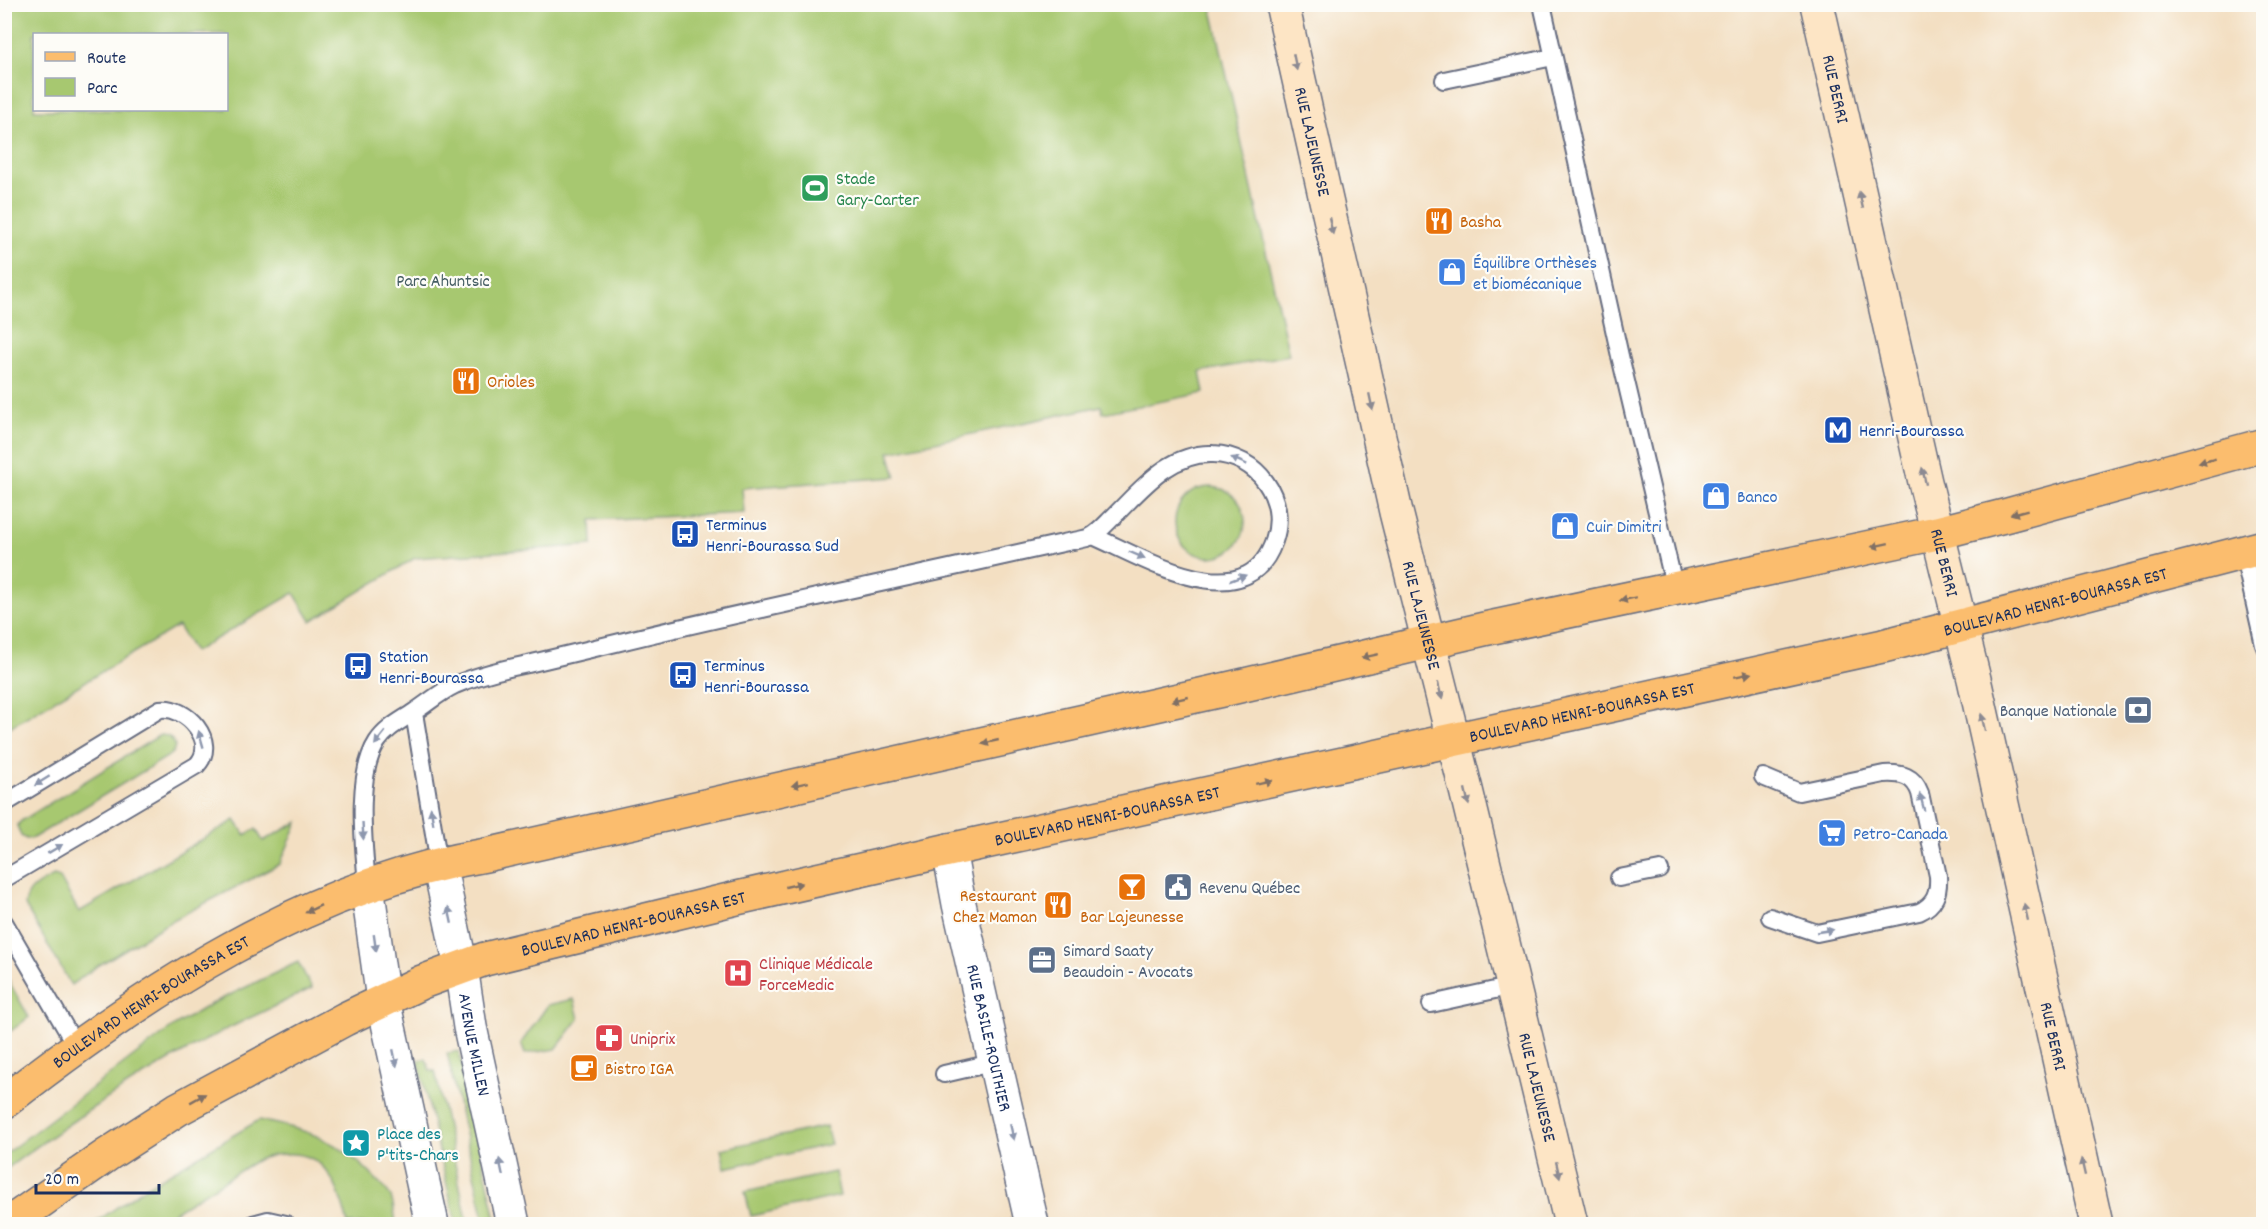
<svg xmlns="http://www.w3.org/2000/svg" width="2268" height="1229" viewBox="0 0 2268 1229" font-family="Dekko,sans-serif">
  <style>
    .green { fill: #a7c870; stroke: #617c67; stroke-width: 1.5; fill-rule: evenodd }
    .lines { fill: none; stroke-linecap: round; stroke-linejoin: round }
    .lane-casing { stroke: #676d81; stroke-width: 20 }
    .street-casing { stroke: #676d81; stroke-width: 36 }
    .secondary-casing { stroke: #676d81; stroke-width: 36 }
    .primary-casing { stroke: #676d81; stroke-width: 36 }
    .lane { stroke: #fff; stroke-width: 16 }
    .street { stroke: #fff; stroke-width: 33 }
    .secondary { stroke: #fde5c5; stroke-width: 33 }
    .primary { stroke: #fbbd6e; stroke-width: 33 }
    .oneway { fill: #8c8a92 }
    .oneway2 { fill: #8d97ae }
    .oneway3 { fill: #806f65 }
    .labels { text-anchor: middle; stroke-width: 4.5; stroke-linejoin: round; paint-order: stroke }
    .street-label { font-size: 18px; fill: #1b2f5e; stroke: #fdfcf7 }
    .leisure-label { font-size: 18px; fill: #27864d; stroke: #fdfcf7; text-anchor: start }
    .food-label { font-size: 18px; fill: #c56008; stroke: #fdfcf7; text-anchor: start }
    .shop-label { font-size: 18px; fill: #366cbe; stroke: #fdfcf7; text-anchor: start }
    .park-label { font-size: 18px; fill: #455d63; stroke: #fdfcf7 }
    .transit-label { font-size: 18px; fill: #164399; stroke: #fdfcf7; text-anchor: start }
    .service-label { font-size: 18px; fill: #4e5e75; stroke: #fdfcf7; text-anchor: start }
    .health-label { font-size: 18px; fill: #be3a42; stroke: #fdfcf7; text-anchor: start }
    .culture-label { font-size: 18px; fill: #0d838f; stroke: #fdfcf7; text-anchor: start }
  </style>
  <rect width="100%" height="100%" fill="#fdfcf7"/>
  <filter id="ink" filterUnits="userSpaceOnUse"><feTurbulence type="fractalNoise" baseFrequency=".0167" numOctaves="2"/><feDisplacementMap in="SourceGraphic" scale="12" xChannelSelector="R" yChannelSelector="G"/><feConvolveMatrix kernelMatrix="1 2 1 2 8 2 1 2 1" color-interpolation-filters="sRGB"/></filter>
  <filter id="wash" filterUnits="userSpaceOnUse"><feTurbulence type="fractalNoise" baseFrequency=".008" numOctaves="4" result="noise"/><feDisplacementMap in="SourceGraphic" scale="24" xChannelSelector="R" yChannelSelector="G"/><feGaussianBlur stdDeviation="1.35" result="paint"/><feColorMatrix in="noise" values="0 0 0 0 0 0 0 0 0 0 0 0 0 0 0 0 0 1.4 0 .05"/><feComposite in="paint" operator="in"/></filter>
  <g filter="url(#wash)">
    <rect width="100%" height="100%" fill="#f3dfc2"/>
    <path class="green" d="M5,4L1211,5L1289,355L1200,372L1204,393L1103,413L1101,406L889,452L896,477L742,488L744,513L591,520L592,545L415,558L311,621L294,593L194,652L178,626L5,730ZM34,34H226V110H34Z
      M1175 522a35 35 0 1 1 70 0a35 35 0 1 1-70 0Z
      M160,735C169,735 172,738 175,746L173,752L167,757L33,838L26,839L21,836L17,826L21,821Z
      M235,820L245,835L256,829L263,841L298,822L280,864L173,920L96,967L71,985L25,905C27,888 40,883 54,876L60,878L79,912Z
      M298,962L312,988C282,1003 251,1017 221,1032C145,1071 73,1119 5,1170V1154L174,1026L211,1004Z
      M4,973L29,1017L11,1031L5,1023Z
      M574,999L579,1019L556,1049L525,1054L521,1043L548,1005Z
      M459,1051L497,1224H485L447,1053Z
      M426,1059L430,1071H435L468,1224H456L418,1060Z
      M259,1120C306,1129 339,1140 373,1176C378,1182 388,1190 391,1197C394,1206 395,1216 396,1224H348C335,1172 318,1139 257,1160L155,1224H93L146,1187Z
      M826,1126L831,1144L725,1168L721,1149Z
      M835,1172L840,1196L751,1216L745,1192Z"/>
  </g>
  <g filter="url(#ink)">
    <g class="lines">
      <g class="lane-casing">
        <path id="lane" d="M1542,4L1620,356L1675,589
          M1444,80L1553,57
          M2243,552L2264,645
          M414,713L439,864
          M1763,777L1799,792L1884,774C1902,773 1914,776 1920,793L1938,876C1939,893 1935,905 1919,912L1817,933L1770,917
          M4,804L160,709C186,705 219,742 197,765L4,879
          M1619,878L1660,870
          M367,885C364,846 355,776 377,742C386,728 401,721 414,712C428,703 440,692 455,685C478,675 503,669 528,664C557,657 586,650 616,643C742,612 869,586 995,558C1018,553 1040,548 1063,543C1072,541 1082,540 1090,537C1098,533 1105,525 1111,519C1140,491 1169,452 1213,454C1257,455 1289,499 1274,541C1246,622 1142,557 1093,536
          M4,922L77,1048
          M1431,1004L1513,986
          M944,1074L996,1062
          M253,1224L268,1220L286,1224"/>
      </g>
      <g class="street-casing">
        <g id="street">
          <path id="s1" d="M949,850L959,904L1032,1224"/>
          <path id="s2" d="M439,864L461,967L470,1027L513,1224"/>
          <path d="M367,885L383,1000L432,1224"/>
        </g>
      </g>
      <g class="secondary-casing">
        <g id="secondary">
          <path id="s3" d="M1282,4L1396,512L1466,790L1571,1224"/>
          <path id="s4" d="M1817,4L1925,482L1974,679L2096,1224"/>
        </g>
      </g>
      <g class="primary-casing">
        <g id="primary">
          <path id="s5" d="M4,1102C144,993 308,884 486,855L1227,689L1484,629L1937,533L2008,515L2264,445"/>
          <path id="s6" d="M8,1224L107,1155L178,1109L345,1019L422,982L485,959L737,898L949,850L1883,646L2264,547"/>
        </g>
      </g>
      <use href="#lane" class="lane"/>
      <use href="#street" class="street"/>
      <use href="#secondary" class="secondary"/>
      <use href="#primary" class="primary"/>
    </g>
    <defs><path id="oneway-solid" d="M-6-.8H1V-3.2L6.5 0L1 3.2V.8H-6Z" transform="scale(1.5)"/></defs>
    <g class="oneway">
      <use href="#oneway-solid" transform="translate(1295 62) rotate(78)"/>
      <use href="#oneway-solid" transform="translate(1861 200) rotate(-103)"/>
      <use href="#oneway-solid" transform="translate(1331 226) rotate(77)"/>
      <use href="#oneway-solid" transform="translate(1371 402) rotate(78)"/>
      <use href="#oneway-solid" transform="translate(1924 476) rotate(-103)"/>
      <use href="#oneway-solid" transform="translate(1440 691) rotate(76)"/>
      <use href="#oneway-solid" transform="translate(1983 722) rotate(-103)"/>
      <use href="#oneway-solid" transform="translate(1467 797) rotate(77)"/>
      <use href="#oneway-solid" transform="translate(2026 912) rotate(-103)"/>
      <use href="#oneway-solid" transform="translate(2083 1167) rotate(-103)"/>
      <use href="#oneway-solid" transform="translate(1558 1170) rotate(77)"/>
    </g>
    <g class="oneway2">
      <use href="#oneway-solid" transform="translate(1239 461) rotate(-156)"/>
      <use href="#oneway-solid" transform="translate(1137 555) rotate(23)"/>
      <use href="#oneway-solid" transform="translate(1238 578) rotate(-20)"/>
      <use href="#oneway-solid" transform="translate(380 738) rotate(128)"/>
      <use href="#oneway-solid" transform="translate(201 739) rotate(-106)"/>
      <use href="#oneway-solid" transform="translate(42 781) rotate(148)"/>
      <use href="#oneway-solid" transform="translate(1922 802) rotate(-105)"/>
      <use href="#oneway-solid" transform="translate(432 816) rotate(-99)"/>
      <use href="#oneway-solid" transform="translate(363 831) rotate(87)"/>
      <use href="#oneway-solid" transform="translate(55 849) rotate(-31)"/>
      <use href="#oneway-solid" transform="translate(450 915) rotate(-102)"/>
      <use href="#oneway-solid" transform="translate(1825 931) rotate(-9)"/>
      <use href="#oneway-solid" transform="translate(375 943) rotate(82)"/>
      <use href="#oneway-solid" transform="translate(395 1058) rotate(78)"/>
      <use href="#oneway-solid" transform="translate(1012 1132) rotate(77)"/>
      <use href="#oneway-solid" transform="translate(501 1167) rotate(-102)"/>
    </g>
    <g class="oneway3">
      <use href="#oneway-solid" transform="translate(2207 461) rotate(165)"/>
      <use href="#oneway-solid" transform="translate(2019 512) rotate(165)"/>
      <use href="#oneway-solid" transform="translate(1880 545) rotate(168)"/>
      <use href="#oneway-solid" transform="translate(1628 599) rotate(168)"/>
      <use href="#oneway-solid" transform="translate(1370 656) rotate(168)"/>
      <use href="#oneway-solid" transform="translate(1743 675) rotate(-12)"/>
      <use href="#oneway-solid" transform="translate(1180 699) rotate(167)"/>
      <use href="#oneway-solid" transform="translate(990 742) rotate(167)"/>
      <use href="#oneway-solid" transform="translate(1264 782) rotate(-12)"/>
      <use href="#oneway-solid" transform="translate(800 784) rotate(168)"/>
      <use href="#oneway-solid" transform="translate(794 885) rotate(-13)"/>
      <use href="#oneway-solid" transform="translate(313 909) rotate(154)"/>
      <use href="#oneway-solid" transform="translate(198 1098) rotate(-29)"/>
    </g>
  </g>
  <defs>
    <g id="stadium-square" transform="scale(1.5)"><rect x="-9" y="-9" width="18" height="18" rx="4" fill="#2e9e5b" stroke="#fdfcf7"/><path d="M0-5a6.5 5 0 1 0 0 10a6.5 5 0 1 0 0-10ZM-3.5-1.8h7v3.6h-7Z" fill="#fff"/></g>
    <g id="restaurant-square" transform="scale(1.5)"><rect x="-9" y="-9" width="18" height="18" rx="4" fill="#e8710a" stroke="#fdfcf7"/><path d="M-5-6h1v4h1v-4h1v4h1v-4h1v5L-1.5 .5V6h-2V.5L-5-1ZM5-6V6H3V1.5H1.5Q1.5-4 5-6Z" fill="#fff"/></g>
    <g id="shop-square" transform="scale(1.5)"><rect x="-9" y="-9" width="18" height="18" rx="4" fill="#3f7fe0" stroke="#fdfcf7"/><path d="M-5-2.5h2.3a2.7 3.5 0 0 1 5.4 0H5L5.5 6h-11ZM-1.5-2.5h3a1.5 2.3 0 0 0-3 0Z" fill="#fff"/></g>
    <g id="metro-square" transform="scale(1.5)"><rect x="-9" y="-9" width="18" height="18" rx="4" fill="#1a4fb4" stroke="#fdfcf7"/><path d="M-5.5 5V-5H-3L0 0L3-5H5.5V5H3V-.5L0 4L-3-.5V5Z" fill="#fff"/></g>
    <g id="bus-square" transform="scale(1.5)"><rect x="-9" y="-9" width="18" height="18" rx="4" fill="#1a4fb4" stroke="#fdfcf7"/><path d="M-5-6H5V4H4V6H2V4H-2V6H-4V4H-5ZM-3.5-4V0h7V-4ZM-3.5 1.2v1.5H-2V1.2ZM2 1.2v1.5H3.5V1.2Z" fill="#fff"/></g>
    <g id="bank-square" transform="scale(1.5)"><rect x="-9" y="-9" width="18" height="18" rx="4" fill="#5c6f8a" stroke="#fdfcf7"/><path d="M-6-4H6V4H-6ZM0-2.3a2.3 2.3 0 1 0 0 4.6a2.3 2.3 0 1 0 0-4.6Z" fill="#fff"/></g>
    <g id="supermarket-square" transform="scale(1.5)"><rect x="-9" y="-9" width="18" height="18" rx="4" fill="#3f7fe0" stroke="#fdfcf7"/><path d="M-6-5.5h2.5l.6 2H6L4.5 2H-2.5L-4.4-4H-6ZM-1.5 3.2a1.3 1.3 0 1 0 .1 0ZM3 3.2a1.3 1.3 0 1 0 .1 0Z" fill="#fff"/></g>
    <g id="bar-square" transform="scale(1.5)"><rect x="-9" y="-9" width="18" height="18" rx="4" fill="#e8710a" stroke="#fdfcf7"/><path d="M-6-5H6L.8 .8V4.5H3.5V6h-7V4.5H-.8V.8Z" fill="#fff"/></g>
    <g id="civic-square" transform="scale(1.5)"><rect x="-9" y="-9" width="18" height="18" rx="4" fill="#5c6f8a" stroke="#fdfcf7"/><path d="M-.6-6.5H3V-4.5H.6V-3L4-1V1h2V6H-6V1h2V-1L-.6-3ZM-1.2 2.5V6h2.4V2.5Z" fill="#fff"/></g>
    <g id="office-square" transform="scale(1.5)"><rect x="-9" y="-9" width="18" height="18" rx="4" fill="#5c6f8a" stroke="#fdfcf7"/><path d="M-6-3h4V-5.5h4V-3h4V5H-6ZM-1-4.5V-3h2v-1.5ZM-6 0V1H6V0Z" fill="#fff"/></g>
    <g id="hospital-square" transform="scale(1.5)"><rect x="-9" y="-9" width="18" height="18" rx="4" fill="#e0444e" stroke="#fdfcf7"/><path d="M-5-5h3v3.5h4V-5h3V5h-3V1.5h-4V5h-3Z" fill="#fff"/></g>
    <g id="pharmacy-square" transform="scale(1.5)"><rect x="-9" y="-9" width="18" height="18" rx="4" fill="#e0444e" stroke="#fdfcf7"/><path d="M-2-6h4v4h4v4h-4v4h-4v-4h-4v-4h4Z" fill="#fff"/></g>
    <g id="cafe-square" transform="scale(1.5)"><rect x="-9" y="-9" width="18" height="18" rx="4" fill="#e8710a" stroke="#fdfcf7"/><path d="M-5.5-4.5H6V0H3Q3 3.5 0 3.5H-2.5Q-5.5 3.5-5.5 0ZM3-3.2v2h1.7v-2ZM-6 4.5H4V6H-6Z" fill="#fff"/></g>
    <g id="sight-square" transform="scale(1.5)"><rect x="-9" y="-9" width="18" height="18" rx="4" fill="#0f9aa8" stroke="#fdfcf7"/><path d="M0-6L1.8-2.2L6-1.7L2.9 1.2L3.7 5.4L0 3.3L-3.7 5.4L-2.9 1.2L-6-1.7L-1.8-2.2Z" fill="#fff"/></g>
  </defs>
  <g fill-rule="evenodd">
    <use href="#stadium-square" x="815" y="188"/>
    <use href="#restaurant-square" x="1439" y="221"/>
    <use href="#shop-square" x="1452" y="272"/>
    <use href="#restaurant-square" x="466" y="381"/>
    <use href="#metro-square" x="1838" y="430"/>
    <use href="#shop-square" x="1716" y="496"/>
    <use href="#shop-square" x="1565" y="526"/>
    <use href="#bus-square" x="685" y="534"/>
    <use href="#bus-square" x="358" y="666"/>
    <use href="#bus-square" x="683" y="675"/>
    <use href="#bank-square" x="2138" y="710"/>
    <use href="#supermarket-square" x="1832" y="833"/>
    <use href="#bar-square" x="1132" y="887"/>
    <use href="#civic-square" x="1178" y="887"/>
    <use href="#restaurant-square" x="1058" y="905"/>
    <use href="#office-square" x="1042" y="960"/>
    <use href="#hospital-square" x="738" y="973"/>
    <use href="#pharmacy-square" x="609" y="1038"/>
    <use href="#cafe-square" x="584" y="1068"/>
    <use href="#sight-square" x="356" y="1143"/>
  </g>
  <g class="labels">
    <g class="street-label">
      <text dy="6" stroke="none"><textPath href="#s4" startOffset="87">RUE BERRI</textPath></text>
      <text dy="6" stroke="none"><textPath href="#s3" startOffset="141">RUE LAJEUNESSE</textPath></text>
      <text dy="6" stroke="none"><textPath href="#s4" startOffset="573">RUE BERRI</textPath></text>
      <text dy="6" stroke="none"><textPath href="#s6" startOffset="2158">BOULEVARD HENRI-BOURASSA EST</textPath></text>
      <text dy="6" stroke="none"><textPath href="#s3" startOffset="627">RUE LAJEUNESSE</textPath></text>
      <text dy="6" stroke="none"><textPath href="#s6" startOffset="1672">BOULEVARD HENRI-BOURASSA EST</textPath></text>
      <text dy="6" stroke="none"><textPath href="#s6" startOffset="1186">BOULEVARD HENRI-BOURASSA EST</textPath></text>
      <text dy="6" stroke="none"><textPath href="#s6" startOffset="700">BOULEVARD HENRI-BOURASSA EST</textPath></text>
      <text dy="6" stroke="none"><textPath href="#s5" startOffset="178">BOULEVARD HENRI-BOURASSA EST</textPath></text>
      <text dy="6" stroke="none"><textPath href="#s4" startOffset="1059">RUE BERRI</textPath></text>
      <text dy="6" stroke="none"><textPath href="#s1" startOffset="192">RUE BASILE-ROUTHIER</textPath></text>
      <text dy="6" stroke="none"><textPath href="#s2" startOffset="184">AVENUE MILLEN</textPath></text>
      <text dy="6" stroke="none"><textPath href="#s3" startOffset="1113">RUE LAJEUNESSE</textPath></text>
    </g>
    <g class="leisure-label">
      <text x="836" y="184">Stade<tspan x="836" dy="21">Gary-Carter</tspan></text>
    </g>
    <g class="food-label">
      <text x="1460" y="227">Basha</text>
      <text x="487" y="387">Orioles</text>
      <text x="1037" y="901" text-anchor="end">Restaurant<tspan x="1037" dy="21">Chez Maman</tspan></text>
      <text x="1132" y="922" text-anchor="middle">Bar Lajeunesse</text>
      <text x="605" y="1074">Bistro IGA</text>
    </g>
    <g class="shop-label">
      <text x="1473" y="268">Équilibre Orthèses<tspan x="1473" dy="21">et biomécanique</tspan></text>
      <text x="1737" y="502">Banco</text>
      <text x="1586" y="532">Cuir Dimitri</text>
      <text x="1853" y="839">Petro-Canada</text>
    </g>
    <g class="park-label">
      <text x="443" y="286">Parc Ahuntsic</text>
    </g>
    <g class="transit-label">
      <text x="1859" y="436">Henri-Bourassa</text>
      <text x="706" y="530">Terminus<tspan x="706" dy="21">Henri-Bourassa Sud</tspan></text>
      <text x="379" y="662">Station<tspan x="379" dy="21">Henri-Bourassa</tspan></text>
      <text x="704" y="671">Terminus<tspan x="704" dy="21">Henri-Bourassa</tspan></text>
    </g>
    <g class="service-label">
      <text x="2117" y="716" text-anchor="end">Banque Nationale</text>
      <text x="1199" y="893">Revenu Québec</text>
      <text x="1063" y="956">Simard Saaty<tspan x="1063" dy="21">Beaudoin - Avocats</tspan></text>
    </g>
    <g class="health-label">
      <text x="759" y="969">Clinique Médicale<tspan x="759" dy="21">ForceMedic</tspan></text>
      <text x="630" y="1044">Uniprix</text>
    </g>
    <g class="culture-label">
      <text x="377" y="1139">Place des<tspan x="377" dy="21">P'tits-Chars</tspan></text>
    </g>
  </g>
  <rect width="2268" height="1229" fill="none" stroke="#fdfcf7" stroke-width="24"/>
  <rect x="33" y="33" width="195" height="78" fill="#fdfcf7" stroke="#a3aaba" stroke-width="1.5"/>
  <rect x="45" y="52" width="30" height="9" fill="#fbbd6e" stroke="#a3aaba" stroke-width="1.5"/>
  <text x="87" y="63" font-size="18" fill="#1b2f5e">Route</text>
  <rect x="45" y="78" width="30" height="18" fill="#a7c870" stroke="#a3aaba" stroke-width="1.5"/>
  <text x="87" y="93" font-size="18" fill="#1b2f5e">Parc</text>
  <path d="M36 1184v9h123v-9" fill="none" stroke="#1b2f5e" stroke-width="3"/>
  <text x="45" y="1184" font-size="18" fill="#1b2f5e" stroke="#fdfcf7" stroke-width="4.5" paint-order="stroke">20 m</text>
</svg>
